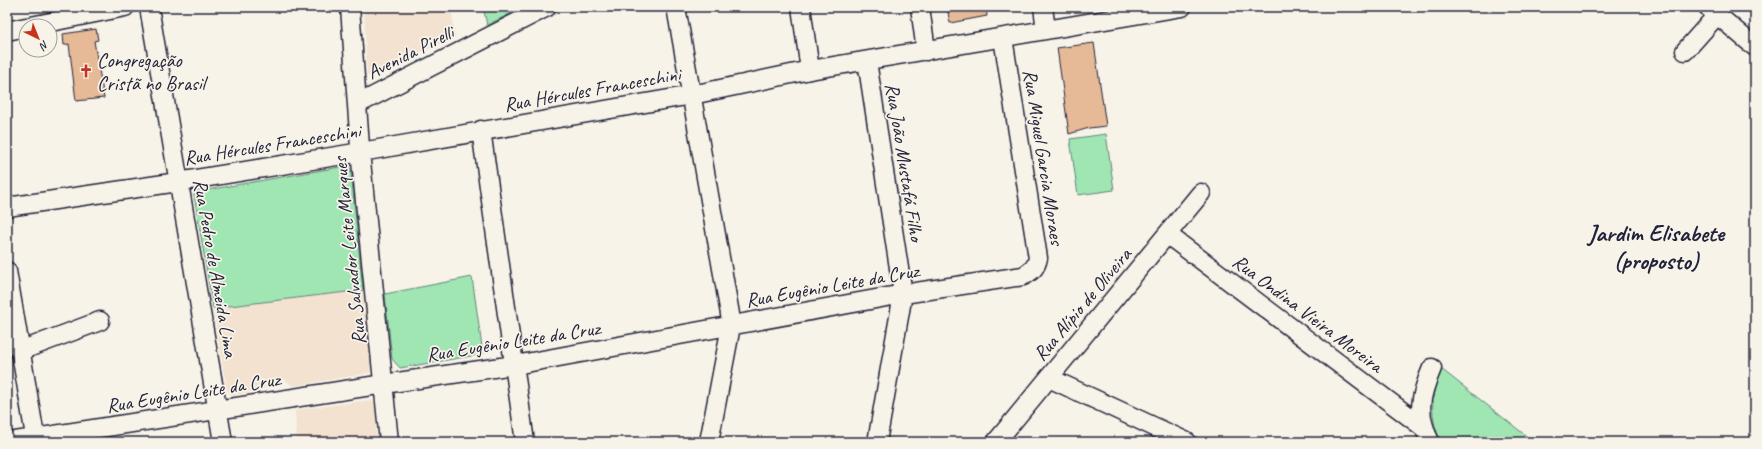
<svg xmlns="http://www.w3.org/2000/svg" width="1762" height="449" viewBox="0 0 1762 449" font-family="Caveat,sans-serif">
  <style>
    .built { fill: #f2e2cf }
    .green { fill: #a0e6b3; stroke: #618477 }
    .building { fill: #e6ba96; stroke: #22223b }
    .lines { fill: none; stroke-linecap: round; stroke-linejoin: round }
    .minor-casing { stroke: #22223b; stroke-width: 21 }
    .minor { stroke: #f7f3e8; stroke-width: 18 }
    .labels { text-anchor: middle; stroke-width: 3.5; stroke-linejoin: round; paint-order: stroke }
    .street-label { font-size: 20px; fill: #22223b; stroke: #f7f3e8 }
    .poi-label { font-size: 20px; fill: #22223b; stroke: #f7f3e8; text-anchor: start }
    .district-label { font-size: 24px; font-weight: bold; fill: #22223b; stroke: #f7f3e8 }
  </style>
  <rect width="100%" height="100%" fill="#f7f3e8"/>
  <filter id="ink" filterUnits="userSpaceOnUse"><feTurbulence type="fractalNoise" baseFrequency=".025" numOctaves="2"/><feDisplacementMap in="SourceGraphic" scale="8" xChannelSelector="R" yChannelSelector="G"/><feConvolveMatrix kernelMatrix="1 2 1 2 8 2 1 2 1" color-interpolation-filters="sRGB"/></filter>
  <g filter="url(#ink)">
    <path class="built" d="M364,7H451L455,37L367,76Z
      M363,290L372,367L369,373L293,386L284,379L269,381L264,389L234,395L230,394L227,391L213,308Z
      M372,400L375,407L377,442H297L295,410Z"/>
    <path class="green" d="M483,7H524L487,25Z
      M1106,134L1114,190L1078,195L1070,139Z
      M346,166L350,168L351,172L363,290L213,308L194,195L195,192Z
      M472,277L483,354L400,368L392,359L385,294Z
      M1440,368L1534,442H1442C1428,420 1432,391 1440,368Z"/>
    <path class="building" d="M947,7H986L987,16L950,23Z
      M96,29L98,40L94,41L104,98L76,101L69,44L64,45L63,34Z
      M1094,43L1106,126L1089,128L1069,134L1057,48Z"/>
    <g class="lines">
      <g class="minor-casing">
        <path id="minor" d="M149,7L223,442
          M350,7L361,161L389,442
          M676,7L730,314L731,326L709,442
          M801,7L810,70
          M920,7L926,51
          M1043,7L1046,30
          M1708,7L1755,47
          M31,26L125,7
          M7,31L26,27
          M1685,51L1717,15L1716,7
          M867,61L903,294L877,442
          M358,104L547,7
          M481,130L525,442
          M7,207L178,182L361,152L692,95L810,70L1182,7
          M1168,235L1423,427
          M7,271L36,442
          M20,351L100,321
          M1049,378L1187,442
          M9,442L384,384L515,365L903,294L1023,276C1032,271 1036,268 1038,258L1003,38
          M996,442L1201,193
          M1430,442C1416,413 1420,396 1432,368"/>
      </g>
      <use href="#minor" class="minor"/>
    </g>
  </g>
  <defs>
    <g id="church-bare" transform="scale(1.08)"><path d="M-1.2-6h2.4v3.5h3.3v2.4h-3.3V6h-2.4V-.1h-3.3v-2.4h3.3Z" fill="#c8321e" stroke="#f7f3e8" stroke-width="2.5" paint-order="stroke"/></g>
  </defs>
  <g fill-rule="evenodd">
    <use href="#church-bare" x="86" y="71"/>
  </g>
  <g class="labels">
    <g class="street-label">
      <text transform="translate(410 52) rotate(-27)" y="7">Avenida Pirelli</text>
      <text transform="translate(592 89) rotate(-10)" y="7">Rua Hércules Franceschini</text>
      <text transform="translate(272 144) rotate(-9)" y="7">Rua Hércules Franceschini</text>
      <text transform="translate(1044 157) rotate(81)" y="7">Rua Miguel Garcia Moraes</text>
      <text transform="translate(905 162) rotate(81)" y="7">Rua João Mustafá Filho</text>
      <text transform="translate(349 251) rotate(-96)" y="7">Rua Salvador Leite Marques</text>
      <text transform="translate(216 268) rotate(80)" y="7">Rua Pedro de Almeida Lima</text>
      <text transform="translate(832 285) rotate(-10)" y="7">Rua Eugênio Leite da Cruz</text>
      <text transform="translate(1082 304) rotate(-50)" y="7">Rua Alípio de Oliveira</text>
      <text transform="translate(1308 313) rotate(37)" y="7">Rua Ondina Vieira Moreira</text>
      <text transform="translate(513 341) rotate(-9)" y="7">Rua Eugênio Leite da Cruz</text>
      <text transform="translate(193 392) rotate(-9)" y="7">Rua Eugênio Leite da Cruz</text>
    </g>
    <g class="poi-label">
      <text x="97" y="67">Congregação<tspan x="97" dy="23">Cristã no Brasil</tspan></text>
    </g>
    <g class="district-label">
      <text x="1656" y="241">Jardim Elisabete<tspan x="1656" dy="28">(proposto)</tspan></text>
    </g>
  </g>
  <rect width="1762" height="449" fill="none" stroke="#f7f3e8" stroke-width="24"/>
  <rect x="12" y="12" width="1738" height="425" fill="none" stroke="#22223b" stroke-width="1.5" filter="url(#ink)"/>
  <g transform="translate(38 38) rotate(137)"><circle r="19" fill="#f7f3e8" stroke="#a29fa3"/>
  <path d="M0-3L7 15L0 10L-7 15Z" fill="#c8321e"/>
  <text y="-6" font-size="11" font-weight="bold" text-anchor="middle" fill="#22223b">N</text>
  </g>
</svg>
